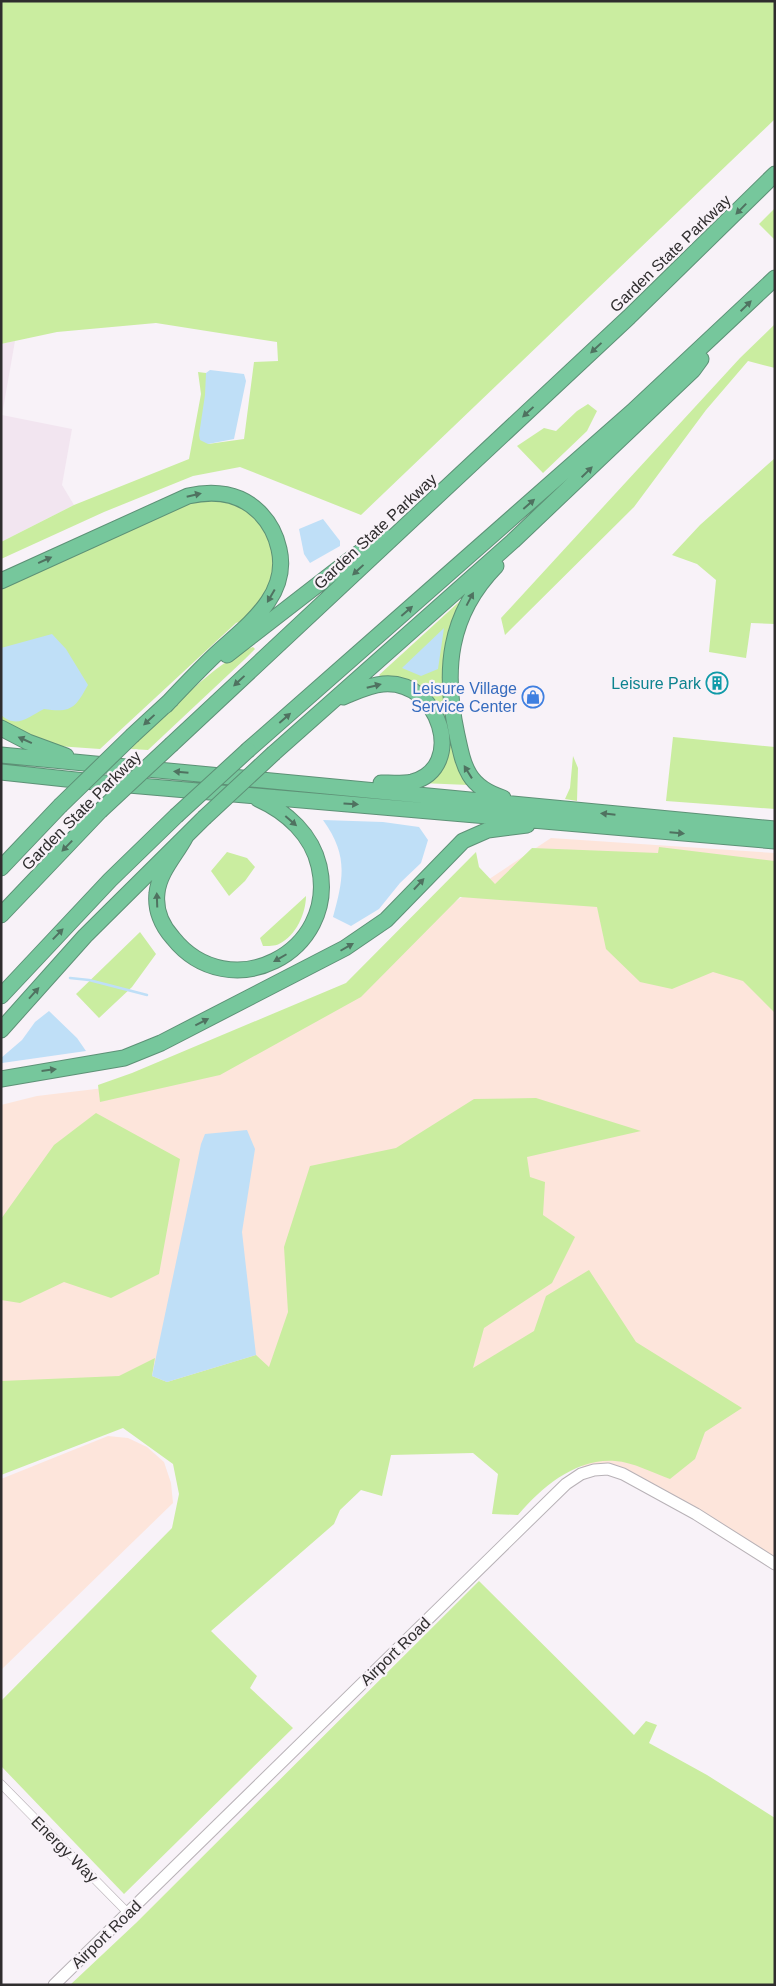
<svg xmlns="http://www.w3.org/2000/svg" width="776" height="1986" viewBox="0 0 776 1986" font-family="Arial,sans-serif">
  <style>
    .built { fill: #f2e5f0 }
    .industrial { fill: #fde5db }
    .green { fill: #caeda0 }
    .water { fill: #bfdff7 }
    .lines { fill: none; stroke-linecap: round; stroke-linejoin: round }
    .stream { stroke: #bfdff7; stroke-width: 2.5 }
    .street-casing { stroke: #b8b2b7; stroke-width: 9 }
    .secondary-casing { stroke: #b8b2b7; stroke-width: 13 }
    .highway-casing { stroke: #5d9176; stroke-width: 17 }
    .street { stroke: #fff; stroke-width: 8 }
    .secondary { stroke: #fff; stroke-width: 11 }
    .highway { stroke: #76c79c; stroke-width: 15 }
    .highway-bridge-casing { stroke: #5d9176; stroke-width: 17; stroke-linecap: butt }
    .highway-bridge { stroke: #76c79c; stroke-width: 15 }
    .oneway { fill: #4f7260 }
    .labels { text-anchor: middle; stroke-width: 4.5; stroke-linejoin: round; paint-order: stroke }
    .street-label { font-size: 16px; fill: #2f2d2e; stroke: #f8f2f8 }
    .culture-label { font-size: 16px; fill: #0d838f; stroke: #f8f2f8; text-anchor: end }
    .shop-label { font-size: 16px; fill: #366cbe; stroke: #f8f2f8; text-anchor: end }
  </style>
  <rect width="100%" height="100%" fill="#f8f2f8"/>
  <path class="built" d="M15,341L2,415L72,429L62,485L74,505L1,542V344Z"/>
  <path class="industrial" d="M551,838L775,853V1564L623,1474L588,1471L532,1428L1,1399V1105L37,1096L104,1088L377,972L405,935Z
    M108,1436L128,1438L147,1447L164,1462L171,1483L173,1503L1,1670V1479Z"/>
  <path class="green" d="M1,1H775V119L361,515L240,467L193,476L104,512L1,559V542L74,505L189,459L201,394L198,372L206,373L208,444L244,439L254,362L278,361L277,342L156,323L57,332L1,344Z
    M775,208V240L759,224Z
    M775,324V368L748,361L706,410L634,507L505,635L501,618L740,358Z
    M588,404L597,411L587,431L543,473L517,446L544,428L556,431L577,411Z
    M775,458V624L751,623L746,658L709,652L716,580L697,564L672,555L700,525Z
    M199,496L239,502L264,523L277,561L269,590L244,620L236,623L100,749L57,746L35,740L1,722V585Z
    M471,591L443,684L445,705L469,785L420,783L449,745C448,701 424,679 381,677L379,675Z
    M253,647L255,649L245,659L148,750L131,749C152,725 224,655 253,647Z
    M673,737L775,747V809L666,801Z
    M573,756L578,768L577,801L565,799L570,788Z
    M659,847L775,861V1013L743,981L713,972L672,989L640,982L606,949L597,907L460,897L361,997L220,1075L100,1102L98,1085L132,1073L346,983L476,852L479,867L495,884L532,848L658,853Z
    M227,852L247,858L255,867L245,881L229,896L211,871Z
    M306,896C306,913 296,936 279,944C275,946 268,946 263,946L260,938Z
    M140,932L156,954L132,987L99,1018L76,994Z
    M536,1098L641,1131L527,1157L530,1177L545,1182L543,1215L575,1237L552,1283L484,1328L473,1368L534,1331L546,1296L589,1270L636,1342L742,1408L705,1432L695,1459L670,1479C653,1473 633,1462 615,1461C576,1458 542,1487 518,1515L492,1514L498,1474L473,1453L391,1455L382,1496L361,1490L340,1510L334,1524L211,1631L257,1676L250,1688L293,1728L124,1894L1,1766V1701L172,1528L179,1494L173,1464L123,1428L1,1475V1381L119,1376L155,1358L152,1376L167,1382L256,1355L269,1367L288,1312L284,1247L310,1166L396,1148L474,1099Z
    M96,1113L180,1159L159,1274L111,1298L64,1282L20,1303L1,1300V1219L54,1145Z
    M479,1581L634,1735L646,1721L657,1725L649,1743L707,1775L775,1818V1985H70L136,1923Z"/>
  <path class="water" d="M210,370L244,374L246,381L234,439L208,444L200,440L199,435L205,395L206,373Z
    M323,519L340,541V546L310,563L304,554L299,529Z
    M444,628L438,669L421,676L402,668Z
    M52,634L66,649L88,685C75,708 72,713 44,709C28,717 17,729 1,715V648Z
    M323,820L383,822L419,827L428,840L421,863L400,883L379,909L351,926L333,917C344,877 348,855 323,820Z
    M49,1011L77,1038L86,1051L2,1063L1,1058L22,1040L35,1022Z
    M247,1130L255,1149L242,1232L256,1355L167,1382L152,1376L201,1144L205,1134Z"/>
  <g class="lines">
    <path class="stream" d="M70,978L89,980L147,995"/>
    <g class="street-casing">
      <path id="street" d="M1,1784L128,1913"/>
    </g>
    <g class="secondary-casing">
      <path id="secondary" d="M54,1985L566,1484L581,1474L594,1470L608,1469L623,1474L696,1514L775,1564"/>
    </g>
    <g class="highway-casing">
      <path id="highway" d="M496,566C448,615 443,671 457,735C464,768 468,787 503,798
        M1,581L188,496C214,490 240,493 259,512C269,522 276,535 279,549C290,596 246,626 216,654C198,671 182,688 165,706
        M227,655L356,555L384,536
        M343,697C356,692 369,685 383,684C440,679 467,768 412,782C402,784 390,783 381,783
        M1,728L28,742L66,756
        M133,735L172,699
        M172,744L629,317L775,174
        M248,750L632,412L775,278
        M274,753L513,541L693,370L701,359
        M1,755L775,829
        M1,772L94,782L775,841
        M186,836C176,855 159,872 157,893C155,910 162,926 173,938C229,1008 339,953 319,866C312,835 287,812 258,799
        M1,868L60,806
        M1,915L100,811
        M1,996L110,880L176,816
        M1,1030L85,936L204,818
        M1,1079L124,1058L161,1043L345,948L386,920L463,841L488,830L527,825"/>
    </g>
    <use href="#street" class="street"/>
    <use href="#secondary" class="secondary"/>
    <use href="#highway" class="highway"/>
    <g class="highway-bridge-casing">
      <path id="highway-bridge" d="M60,806L133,735
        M100,811L172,744
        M176,816L248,750
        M204,818L274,753"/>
    </g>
    <use href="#highway-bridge" class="highway-bridge"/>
  </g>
  <defs><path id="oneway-solid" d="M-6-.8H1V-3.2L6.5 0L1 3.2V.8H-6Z" transform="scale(1.25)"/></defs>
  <g class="oneway">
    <use href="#oneway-solid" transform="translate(741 209) rotate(134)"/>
    <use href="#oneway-solid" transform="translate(746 306) rotate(-44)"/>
    <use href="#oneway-solid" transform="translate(596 348) rotate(137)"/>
    <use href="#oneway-solid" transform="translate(528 412) rotate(137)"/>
    <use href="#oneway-solid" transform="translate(587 472) rotate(-44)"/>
    <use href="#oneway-solid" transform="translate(194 495) rotate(-13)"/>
    <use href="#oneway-solid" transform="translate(529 504) rotate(-41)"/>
    <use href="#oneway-solid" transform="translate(45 560) rotate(-24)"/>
    <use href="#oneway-solid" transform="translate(358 570) rotate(137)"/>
    <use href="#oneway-solid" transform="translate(271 596) rotate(120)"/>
    <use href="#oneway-solid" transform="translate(470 599) rotate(-62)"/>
    <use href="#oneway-solid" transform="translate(407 611) rotate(-41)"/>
    <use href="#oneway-solid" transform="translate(239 681) rotate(137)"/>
    <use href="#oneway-solid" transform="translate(374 686) rotate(-14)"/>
    <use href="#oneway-solid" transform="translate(285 718) rotate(-41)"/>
    <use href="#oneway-solid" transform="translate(149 720) rotate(137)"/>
    <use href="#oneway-solid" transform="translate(25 740) rotate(-156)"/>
    <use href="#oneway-solid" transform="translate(181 772) rotate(-175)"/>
    <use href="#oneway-solid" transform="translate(468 772) rotate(-122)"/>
    <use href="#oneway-solid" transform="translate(351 804) rotate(4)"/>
    <use href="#oneway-solid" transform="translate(608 814) rotate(-174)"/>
    <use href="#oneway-solid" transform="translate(291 821) rotate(41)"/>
    <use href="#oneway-solid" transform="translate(677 833) rotate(5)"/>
    <use href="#oneway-solid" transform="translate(67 846) rotate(134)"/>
    <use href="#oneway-solid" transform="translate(419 884) rotate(-47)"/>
    <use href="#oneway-solid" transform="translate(157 900) rotate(-92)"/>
    <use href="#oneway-solid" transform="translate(58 934) rotate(-46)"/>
    <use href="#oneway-solid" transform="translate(347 947) rotate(-30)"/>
    <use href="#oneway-solid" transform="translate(280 958) rotate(150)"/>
    <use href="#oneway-solid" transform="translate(34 993) rotate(-48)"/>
    <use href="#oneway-solid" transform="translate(202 1022) rotate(-27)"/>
    <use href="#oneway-solid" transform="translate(49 1070) rotate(-7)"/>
  </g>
  <defs>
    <g id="building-ring" transform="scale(1.125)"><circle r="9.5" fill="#f8f2f8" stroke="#0f9aa8" stroke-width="1.5"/><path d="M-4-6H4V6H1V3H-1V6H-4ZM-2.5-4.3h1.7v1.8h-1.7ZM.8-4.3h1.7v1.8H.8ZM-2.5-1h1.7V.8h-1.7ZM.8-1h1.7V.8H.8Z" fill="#0f9aa8"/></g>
    <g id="shop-ring" transform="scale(1.125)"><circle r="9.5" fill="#f8f2f8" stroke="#3f7fe0" stroke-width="1.5"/><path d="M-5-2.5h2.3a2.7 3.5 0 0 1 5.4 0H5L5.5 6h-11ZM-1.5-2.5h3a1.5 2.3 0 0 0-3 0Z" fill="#3f7fe0"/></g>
  </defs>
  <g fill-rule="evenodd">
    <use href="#building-ring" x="717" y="683"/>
    <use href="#shop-ring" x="533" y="697"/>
  </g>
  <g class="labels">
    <g class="street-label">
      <text transform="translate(670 253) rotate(-44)" y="6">Garden State Parkway</text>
      <text transform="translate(375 531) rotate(-43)" y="6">Garden State Parkway</text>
      <text transform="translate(81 810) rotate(-45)" y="6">Garden State Parkway</text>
      <text transform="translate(395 1651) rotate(-44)" y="6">Airport Road</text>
      <text transform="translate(65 1849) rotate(45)" y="6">Energy Way</text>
      <text transform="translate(106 1934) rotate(-44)" y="6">Airport Road</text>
    </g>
    <g class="culture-label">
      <text x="701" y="689">Leisure Park</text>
    </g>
    <g class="shop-label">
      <text x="517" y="694">Leisure Village<tspan x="517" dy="18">Service Center</tspan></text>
    </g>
  </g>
  <rect width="776" height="1986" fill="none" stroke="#2f2d2e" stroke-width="5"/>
</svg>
